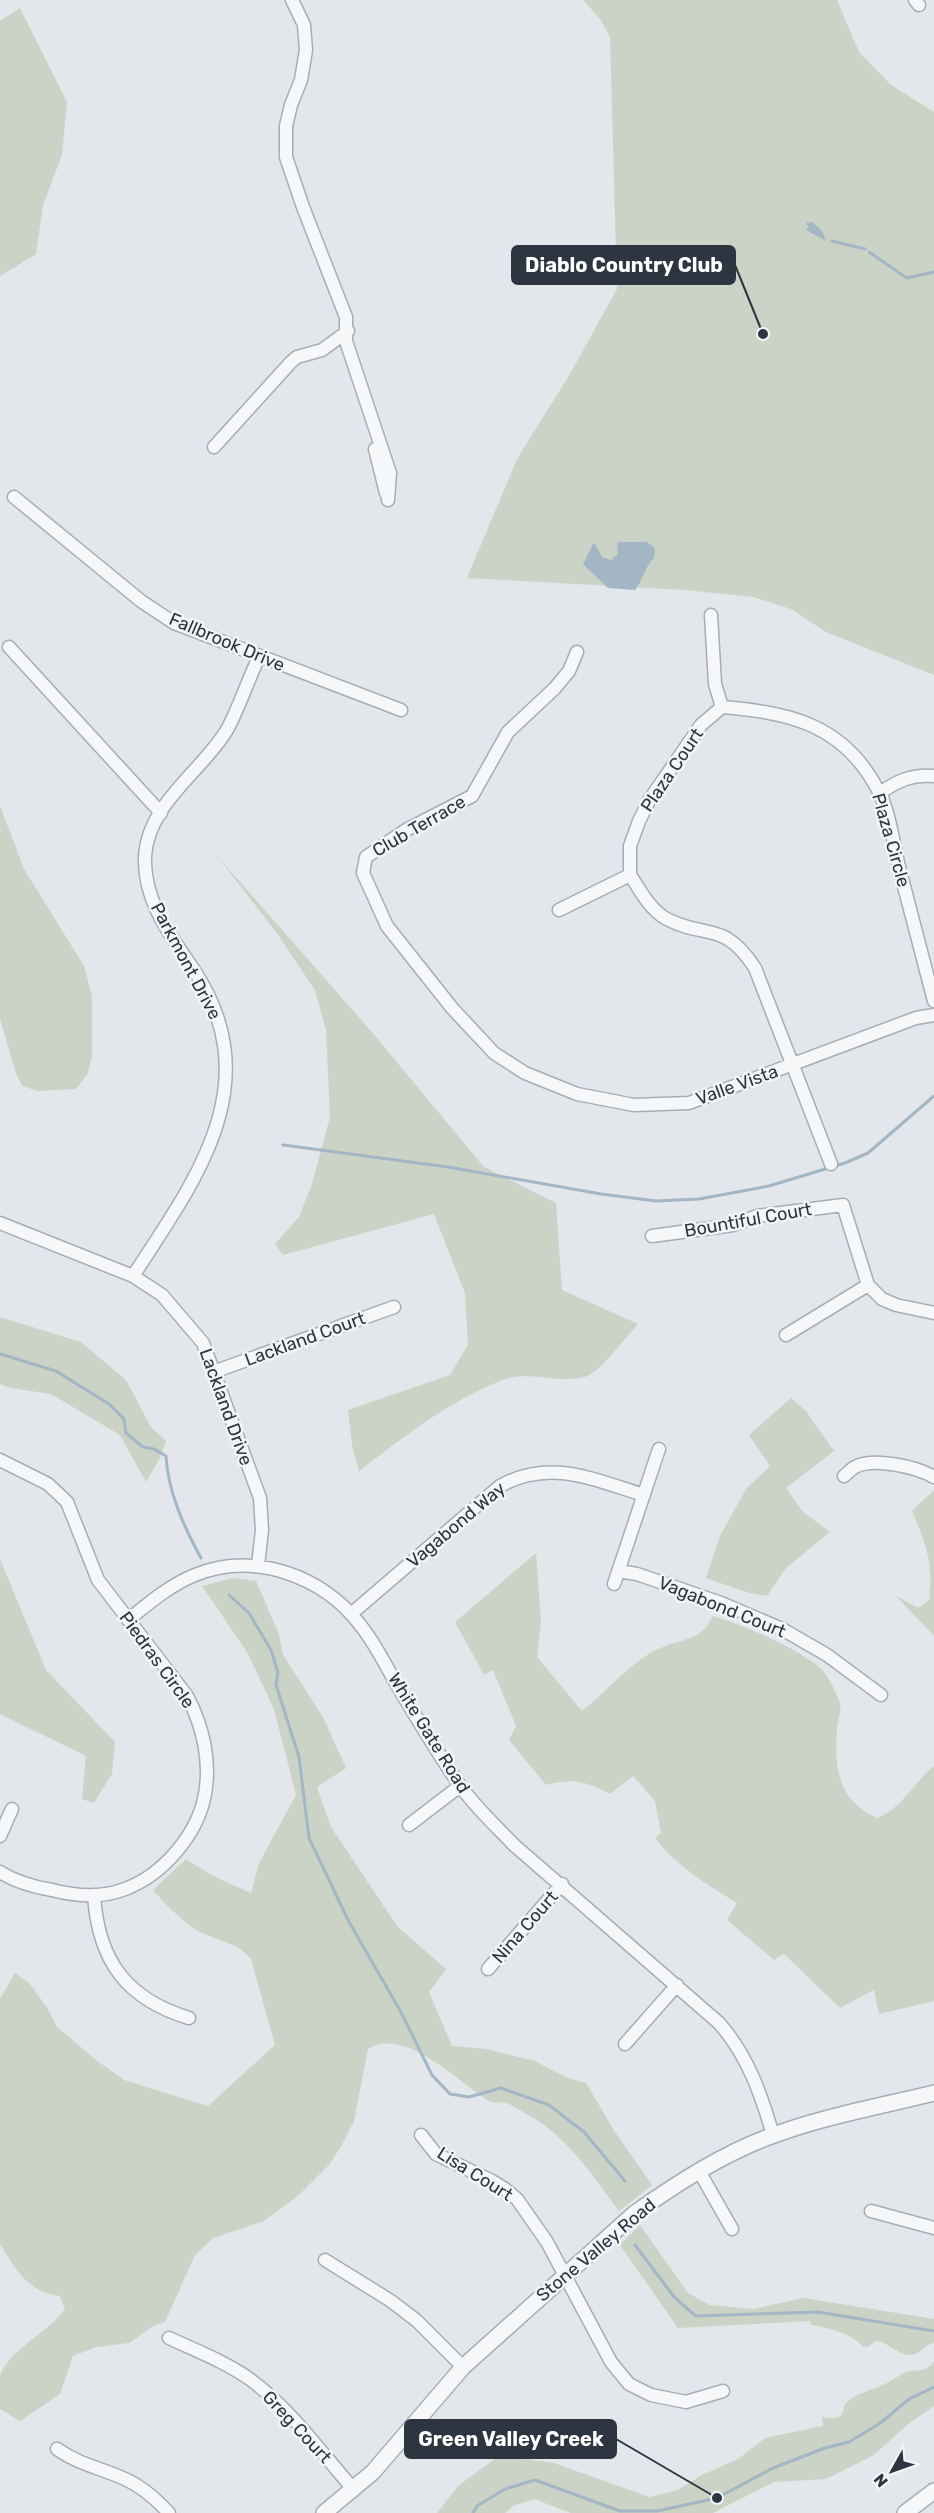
<svg xmlns="http://www.w3.org/2000/svg" width="934" height="2513" viewBox="0 0 934 2513" font-family="Rubik,sans-serif">
  <style>
    .green { fill: #cad3c5 }
    .water { fill: #a2b6c6 }
    .lines { fill: none; stroke-linecap: round; stroke-linejoin: round }
    .stream { stroke: #a2b6c6; stroke-width: 3 }
    .minor-casing { stroke: #a8adb4; stroke-width: 15 }
    .tertiary-casing { stroke: #a8adb4; stroke-width: 18 }
    .minor { stroke: #f5f7f8; stroke-width: 12 }
    .tertiary { stroke: #f5f7f8; stroke-width: 15 }
    .labels { text-anchor: middle; stroke-width: 5; stroke-linejoin: round; paint-order: stroke }
    .street-label { font-size: 18px; fill: #2c3540; stroke: #f2f5f7 }
    .leader { fill: none; stroke: #2c3540; stroke-width: 2 }
    .callout-dot { fill: #2c3540; stroke: #f2f5f7; stroke-width: 2 }
    .callout { fill: #2c3540; stroke: #2c3540; stroke-width: 2 }
    .callout-label { font-size: 20px; text-anchor: middle; font-weight: bold; fill: #fff }
  </style>
  <rect width="100%" height="100%" fill="#e3e6ea"/>
  <path class="green" d="M583,0H837L859,52L891,85L934,112V675L826,632L791,609L753,597L685,590L467,578L517,459L567,379L617,289L610,37L600,19Z
    M20,8L67,102L62,155L43,205L36,254L0,276V21Z
    M0,806L24,869L84,966L92,996V1055L88,1073L76,1089L38,1091L22,1086L16,1073L0,1019Z
    M218,857L371,1031L484,1167L556,1203L562,1290L638,1324C628,1335 602,1368 591,1374C571,1387 531,1370 506,1379C452,1398 404,1437 359,1471L352,1445L348,1410L450,1375L468,1345L465,1293L434,1214L283,1255L275,1244L299,1217L312,1184L330,1117L326,1030L315,990L276,932Z
    M0,1317L81,1342L126,1380L151,1427L166,1441L159,1460L146,1482L120,1435L51,1394L10,1388L0,1384Z
    M791,1398L806,1411L834,1451L786,1488L803,1512L830,1532L786,1568L767,1596L749,1593L706,1578L720,1536L746,1489L770,1466L749,1435Z
    M934,1490V1636L896,1596L918,1608L929,1600C934,1564 926,1544 912,1511Z
    M536,1553L541,1621L537,1657L582,1711C609,1690 631,1660 663,1647C682,1639 705,1639 712,1616C743,1625 794,1646 819,1667C827,1673 837,1694 840,1703C842,1710 837,1722 837,1730C834,1770 838,1800 877,1818C903,1808 913,1783 934,1766V2001L879,2014L874,1990L840,2008L784,1954L774,1960L727,1920L737,1903C707,1884 677,1867 655,1838L661,1833L655,1801L633,1776L610,1794C586,1781 572,1778 546,1785L509,1740L516,1726L493,1670L484,1675L455,1622Z
    M0,1559L46,1670L115,1742L112,1774L94,1803L82,1799L86,1756L0,1714Z
    M233,1578L256,1581L279,1634L283,1655L323,1717L346,1768L317,1787L331,1827L387,1911L399,1928L446,1969L429,1992L452,2046L486,2049L535,2061L565,2077L586,2083L615,2132L652,2185L619,2211C597,2181 575,2148 544,2125C534,2118 520,2110 509,2104C502,2101 493,2104 487,2100C458,2081 404,2026 368,2049L354,2121L342,2145L328,2166L299,2195L264,2221L213,2238L195,2255L165,2322L153,2326L129,2343L96,2347L73,2356L60,2394L20,2421L0,2409C0,2399 0,2385 0,2376C8,2350 51,2331 65,2309L60,2296C28,2292 16,2270 0,2244V1999L15,1973L30,1984L48,2009L57,2027L96,2060L124,2080L208,2106L275,2045L251,1959C238,1942 216,1941 198,1931C181,1920 166,1905 153,1890L186,1859L211,1875L251,1893L259,1863L296,1795L274,1709L247,1652L202,1586Z
    M640,2225L688,2293L710,2305L753,2309L804,2298L934,2319V2343C925,2344 921,2354 912,2355C898,2356 888,2341 875,2341L868,2347L862,2346C854,2334 825,2327 811,2325L810,2321L678,2328L620,2245Z
    M934,2361V2406L908,2424L874,2455L826,2479L774,2482L713,2513H571L534,2499L513,2506L505,2513H437L458,2486L495,2459H526L554,2463L649,2497L678,2490L702,2475L738,2459L765,2438L823,2426L822,2417C834,2419 844,2420 844,2405C856,2392 874,2390 889,2382C895,2379 900,2374 906,2372C917,2369 927,2373 934,2361Z"/>
  <path class="water" d="M812,222L822,231L826,241L806,230L809,227L806,223Z
    M620,542H647L655,548L654,558C645,566 643,580 635,590L608,588L583,564L593,544H595L602,557L611,560L618,554L617,543Z"/>
  <g class="lines">
    <path class="stream" d="M832,241L865,249
      M869,252L907,278L934,272
      M283,1145L448,1167L601,1194L656,1201L699,1199L769,1186L845,1163L868,1153L934,1096
      M0,1354L56,1371L109,1404L124,1419L126,1433L143,1447L154,1449L166,1456C168,1492 184,1527 201,1558
      M229,1595L249,1613L271,1650L278,1672L276,1685L299,1757L309,1838L349,1922L401,2012L432,2075L450,2094L469,2097L501,2088L549,2105L584,2132L625,2181
      M635,2245L675,2298L696,2316L818,2312L934,2331
      M473,2513L477,2506L505,2489L535,2480L620,2511H657L717,2498L773,2468L825,2448L849,2442L879,2424L909,2399L934,2387"/>
    <g class="minor-casing">
      <path id="minor" d="M292,0L304,25L306,50L301,80L291,105L286,126V157L303,207L346,317V341L390,473L388,500
        M915,0L919,5
        M214,447L291,362L297,357L322,350L348,331
        M375,449L386,493
        M14,497L141,601L174,623L401,710
        M711,615L715,684L722,707
        M9,647L161,813
        M577,652L569,671L555,688L508,732L472,796L406,830L366,857L363,873L387,926L452,1008L494,1053L525,1073L577,1094L634,1105L689,1103L916,1018L934,1015
        M722,707C790,712 845,725 879,792C889,810 894,846 899,867C911,912 922,956 934,1001
        M880,793C897,781 912,774 934,776
        M630,875V846L639,821L650,799L701,725L722,707
        M559,910L630,875C640,890 649,908 665,918C705,940 723,919 755,968L831,1164
        M0,1223L133,1276L162,1295L203,1343L260,1498L262,1530L258,1565
        M652,1236L733,1225L757,1216L843,1205L868,1285L882,1299L896,1305L934,1313
        M133,1276C196,1179 269,1084 194,970C170,935 143,900 145,856C148,803 204,770 228,728C240,705 248,680 259,657
        M786,1335L868,1285
        M216,1371L394,1307
        M0,1460L48,1484L67,1502L98,1580L187,1696C203,1726 211,1761 205,1794C198,1834 163,1875 125,1889C102,1898 75,1896 52,1890C34,1887 16,1882 0,1872
        M844,1476C848,1473 851,1469 855,1467C873,1457 917,1467 934,1477
        M618,1571L637,1574L721,1603L782,1629L827,1655L881,1695
        M614,1584L659,1449
        M351,1614L500,1486C551,1458 594,1480 644,1495
        M128,1620C149,1603 170,1585 195,1575C254,1551 324,1576 361,1626C374,1642 384,1662 394,1680C415,1715 436,1751 459,1784C474,1806 495,1825 514,1845L719,2023C748,2056 761,2094 773,2135
        M409,1825L460,1786
        M0,1836L12,1809
        M94,1895C98,1960 126,1999 189,2018
        M488,1969L562,1884
        M625,2044L677,1985
        M421,2135L436,2154L492,2181L505,2189L517,2199L547,2242L611,2362L629,2384L651,2395L686,2402L723,2391
        M699,2171L732,2229
        M871,2211L934,2228
        M325,2260L391,2301L417,2321L463,2367
        M169,2338C197,2351 226,2362 251,2380C291,2410 321,2452 354,2490
        M57,2449C80,2465 101,2468 125,2479C143,2487 156,2499 169,2513"/>
    </g>
    <g class="tertiary-casing">
      <path id="tertiary" d="M324,2513L373,2472L463,2367L635,2213C679,2182 724,2153 774,2135C826,2116 881,2106 934,2093
        M905,2513L934,2491"/>
    </g>
    <use href="#minor" class="minor"/>
    <use href="#tertiary" class="tertiary"/>
  </g>
  <g class="labels">
    <g class="street-label">
      <text transform="translate(227 642) rotate(23)" y="6">Fallbrook Drive</text>
      <text transform="translate(672 770) rotate(-56)" y="6">Plaza Court</text>
      <text transform="translate(419 826) rotate(-30)" y="6">Club Terrace</text>
      <text transform="translate(891 840) rotate(74)" y="6">Plaza Circle</text>
      <text transform="translate(186 961) rotate(62)" y="6">Parkmont Drive</text>
      <text transform="translate(737 1085) rotate(-20)" y="6">Valle Vista</text>
      <text transform="translate(748 1220) rotate(-10)" y="6">Bountiful Court</text>
      <text transform="translate(305 1339) rotate(-20)" y="6">Lackland Court</text>
      <text transform="translate(226 1407) rotate(70)" y="6">Lackland Drive</text>
      <text transform="translate(456 1525) rotate(-40)" y="6">Vagabond Way</text>
      <text transform="translate(722 1607) rotate(22)" y="6">Vagabond Court</text>
      <text transform="translate(157 1660) rotate(54)" y="6">Piedras Circle</text>
      <text transform="translate(429 1733) rotate(58)" y="6">White Gate Road</text>
      <text transform="translate(525 1927) rotate(-49)" y="6">Nina Court</text>
      <text transform="translate(475 2174) rotate(32)" y="6">Lisa Court</text>
      <text transform="translate(596 2250) rotate(-40)" y="6">Stone Valley Road</text>
      <text transform="translate(297 2427) rotate(47)" y="6">Greg Court</text>
    </g>
  </g>
  <path class="leader" d="M763 334L735 265M717 2498L616 2439"/>
  <g class="callout-dot">
    <circle cx="763" cy="334" r="6"/>
    <circle cx="717" cy="2498" r="6"/>
  </g>
  <g class="callout">
    <rect x="512" y="246" width="223" height="38" rx="6"/>
    <rect x="405" y="2420" width="211" height="38" rx="6"/>
  </g>
  <g class="callout-label">
    <text x="624" y="272">Diablo Country Club</text>
    <text x="511" y="2446">Green Valley Creek</text>
  </g>
  <g transform="translate(892 2471) rotate(230)" stroke="#f2f5f7" stroke-width="4.5" paint-order="stroke">
  <path d="M0-4.5L10 22L0 15L-10 22Z" fill="#2c3540"/>
  <text y="-9" font-size="16" font-weight="bold" text-anchor="middle" fill="#2c3540">N</text>
  </g>
</svg>
